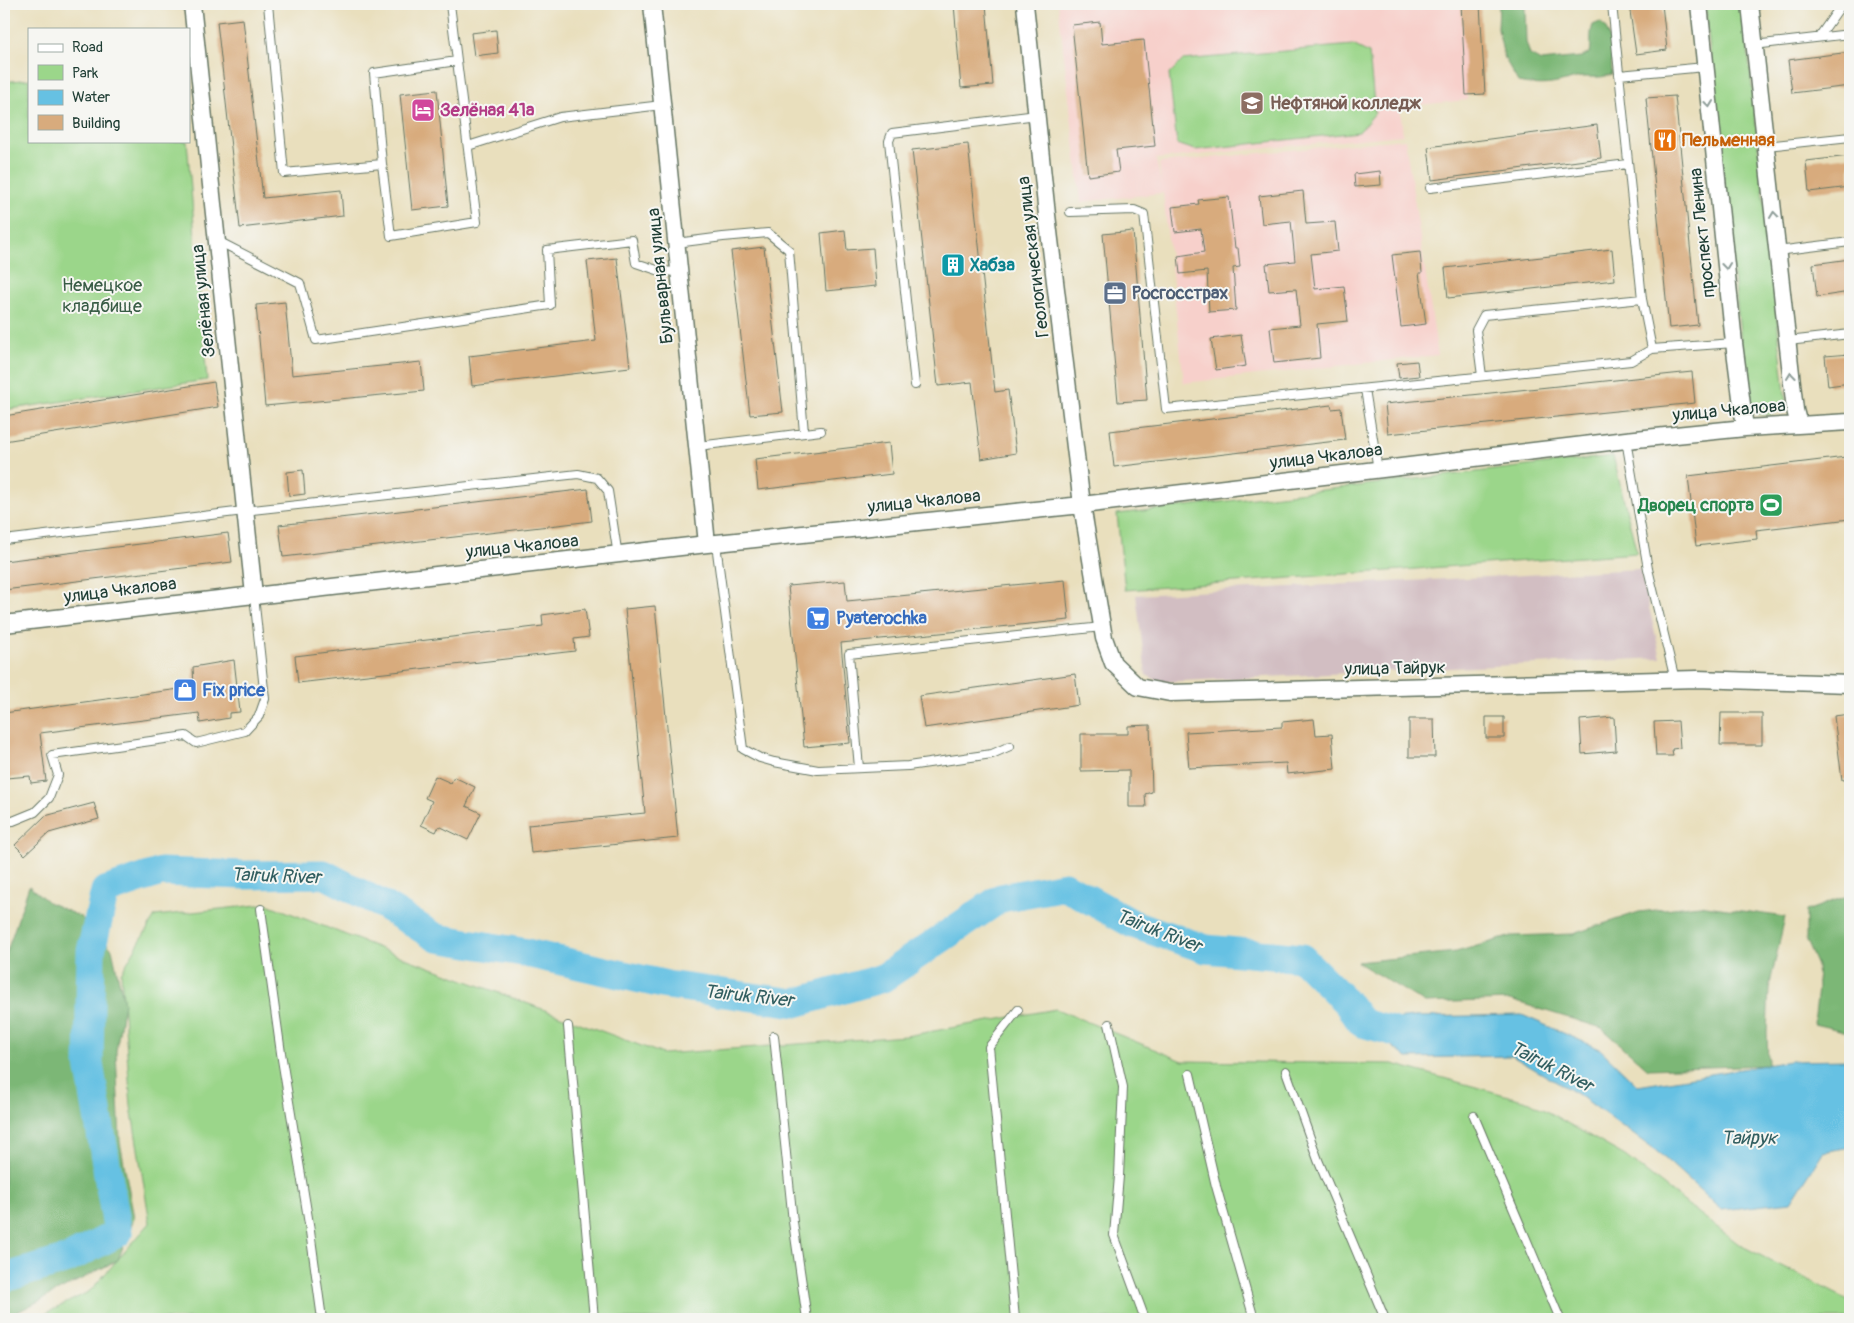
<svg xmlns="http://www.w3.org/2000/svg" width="1854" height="1323" viewBox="0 0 1854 1323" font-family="Pangolin,sans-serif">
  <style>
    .built { fill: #f7d0cb }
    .industrial { fill: #d2bec2 }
    .green { fill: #9bd68a; stroke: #5d8a5f }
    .forest { fill: #7cb776; stroke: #4e7a55 }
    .water { fill: #66c1e3; stroke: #427f8c }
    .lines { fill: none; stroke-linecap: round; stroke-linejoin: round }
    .river { stroke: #66c1e3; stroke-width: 29 }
    .building { fill: #d8ab7d }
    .service-casing { stroke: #667664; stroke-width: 10 }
    .minor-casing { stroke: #667664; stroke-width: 19 }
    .service { stroke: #fff; stroke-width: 8 }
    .minor { stroke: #fff; stroke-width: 16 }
    .oneway { stroke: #8f9e9a }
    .labels { text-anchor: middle; stroke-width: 4; stroke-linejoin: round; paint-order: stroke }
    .education-label { font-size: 18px; font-weight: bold; fill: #785e54; stroke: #f6f6f2; text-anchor: start }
    .hotel-label { font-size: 18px; font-weight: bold; fill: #b23c85; stroke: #f6f6f2; text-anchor: start }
    .food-label { font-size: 18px; font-weight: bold; fill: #c56008; stroke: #f6f6f2; text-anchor: start }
    .street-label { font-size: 18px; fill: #1f3d34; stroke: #f6f6f2 }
    .culture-label { font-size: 18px; font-weight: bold; fill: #0d838f; stroke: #f6f6f2; text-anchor: start }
    .park-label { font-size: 18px; fill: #385c45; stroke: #f6f6f2 }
    .service-label { font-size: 18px; font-weight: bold; fill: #4e5e75; stroke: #f6f6f2; text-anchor: start }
    .leisure-label { font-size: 18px; font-weight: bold; fill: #27864d; stroke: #f6f6f2; text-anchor: end }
    .shop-label { font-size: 18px; font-weight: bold; fill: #366cbe; stroke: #f6f6f2; text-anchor: start }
    .water-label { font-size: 19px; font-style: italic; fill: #315e60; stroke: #f6f6f2 }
  </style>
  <rect width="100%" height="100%" fill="#f6f6f2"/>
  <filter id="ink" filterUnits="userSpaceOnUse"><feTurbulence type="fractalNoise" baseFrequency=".02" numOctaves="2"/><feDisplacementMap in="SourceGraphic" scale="10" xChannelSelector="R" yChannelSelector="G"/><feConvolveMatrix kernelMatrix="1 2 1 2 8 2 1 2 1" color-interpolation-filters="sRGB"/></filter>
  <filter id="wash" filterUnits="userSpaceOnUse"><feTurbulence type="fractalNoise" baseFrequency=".0096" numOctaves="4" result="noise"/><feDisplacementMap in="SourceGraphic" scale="20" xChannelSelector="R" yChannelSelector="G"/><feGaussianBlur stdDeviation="1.12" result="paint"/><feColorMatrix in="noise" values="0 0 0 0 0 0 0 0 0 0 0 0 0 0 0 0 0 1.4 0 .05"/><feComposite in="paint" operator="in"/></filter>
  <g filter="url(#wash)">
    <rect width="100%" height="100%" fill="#e9dfbd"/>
    <path class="built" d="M1058,4H1463L1467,100L1400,107L1403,135L1156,159L1161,183L1159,163L1405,139L1438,355L1184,383L1163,193L1081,202Z"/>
    <path class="industrial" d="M1640,569L1661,658L1161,682L1146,675L1136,595Z"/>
    <path class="green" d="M1705,4H1743L1786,403L1784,409C1772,415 1758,419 1748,408Z
      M1353,45L1369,53L1375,113L1359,132L1195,150L1177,144L1169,74L1183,60Z
      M29,79V141H187L207,380L4,410V82Z
      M1613,456L1637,553L1125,590L1117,514Z
      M267,904L397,955L663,1054L906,1036L1056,1009L1183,1061L1393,1064L1530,1102L1625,1156L1740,1245L1850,1301V1319H35L90,1291L150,1223L131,1106L121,973L155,916Z"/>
    <path class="forest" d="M1499,4H1523L1525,8L1526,42L1530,55L1541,61L1581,57L1590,53C1592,43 1589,35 1593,25L1600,22C1613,31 1611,58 1612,74C1598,80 1588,75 1576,78C1552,85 1543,87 1518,82L1504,57L1498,29Z
      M29,886L48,902L81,917L112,949L124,1003L116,1051L120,1142L134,1218L118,1260L4,1319V960Z
      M1850,895V1013L1848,1032L1814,1024L1818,988L1817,966L1806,941V911Z
      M1699,905L1785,917L1769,988L1767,1032L1768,1065L1648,1069L1602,1028L1510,1000L1425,1003L1357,962L1456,952L1512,936L1573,934L1639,912Z"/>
    <path class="water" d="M1522,1015L1600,1049L1638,1086L1790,1061L1850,1060V1147L1823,1152L1791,1202L1722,1210L1660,1154L1582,1097L1512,1056L1407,1058L1362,1023L1413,1017Z"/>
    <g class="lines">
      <path class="river" d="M4,1278L68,1259L118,1233L89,1064L91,951L105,891L161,872L243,875L324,874L383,905L437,938L522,952L667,985L795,1003L883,978L1001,898L1065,886L1133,924L1206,949L1302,958L1347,1003L1362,1023L1399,1033"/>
    </g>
    <g id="blocks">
      <path class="building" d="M954,4H986L993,85L961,88Z
        M1461,4H1480L1485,94L1466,95Z
        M1629,4H1662L1667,50L1636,54Z
        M243,19L263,198L341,190L343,216L240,228L217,22Z
        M1100,22L1102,44L1144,40L1155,146L1116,150L1119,172L1088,176L1072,25Z
        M496,30L498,53L474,56L471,33Z
        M1850,52V86L1792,93L1788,60Z
        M437,90L448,206L412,210L400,94Z
        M1675,96L1698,325L1669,328L1646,98Z
        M1597,125L1601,158L1432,180L1428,147Z
        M968,144L995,392L1008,390L1016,453L981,459L972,382L938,386L912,150Z
        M1850,156V187L1809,192L1806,161Z
        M1380,171L1381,185L1355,187L1354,174Z
        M1303,191L1306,224L1335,222L1338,251L1311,254L1315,289L1344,286L1348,321L1317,324L1320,358L1274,363L1270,328L1300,325L1296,289L1269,291L1266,264L1295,261L1291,221L1262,224L1259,196Z
        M1229,197L1235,248H1238L1240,267L1233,268L1236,310L1209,312L1207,271L1180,274L1178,256L1204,252L1201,229L1175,232L1172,207L1199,204L1198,200Z
        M845,230L847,250L873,248L876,286L826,291L821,233Z
        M1133,231L1147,400L1118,402L1103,234Z
        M764,247L783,412L750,415L731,251Z
        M1612,249L1615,280L1448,298L1445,268Z
        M1420,252L1422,273H1419L1426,324L1401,327L1392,255Z
        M617,258L630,367L472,386L469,356L596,341L587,261Z
        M1850,259V292L1817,297L1813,264Z
        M285,302L292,375L421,362L424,391L265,406L256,305Z
        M1241,335L1246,366L1216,370L1211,339Z
        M1850,354V383L1828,386L1825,356Z
        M1417,361L1419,376L1399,378L1397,363Z
        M1692,372L1695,403L1388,434L1385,404Z
        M214,382L218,407L4,441V416Z
        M1331,405L1332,409L1341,408L1345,440L1114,467L1110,431Z
        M889,443L892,474L758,490L755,459Z
        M1846,457L1850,490V519L1756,530L1757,539L1696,546L1688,476Z
        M303,470L305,494L289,496L287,472Z
        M588,489L592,521L283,557L279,525Z
        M228,533L232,562L4,590V561Z
        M1065,580L1069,620L841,643L850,743L804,747L788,586L845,581L847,601Z
        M655,606L678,838L531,853L528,825L645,813L625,609Z
        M585,609L589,637L574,639L575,651L298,683L295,656L543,626L542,615Z
        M234,660L240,712L229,713V718L200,723L199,713L40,733L46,781L31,783L30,776L6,778L4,761V713L194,687L193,667Z
        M1075,674L1079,705L924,728L919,696Z
        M1721,713H1762V745H1720Z
        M1850,714V779L1842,780L1834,716Z
        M1486,717H1504V738H1486Z
        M1614,717L1616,751L1582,754L1580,720Z
        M1314,719L1316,735L1332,734L1335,769L1287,774L1286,763L1189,768L1186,732L1282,727V722Z
        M1409,719H1434L1435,757H1409Z
        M1678,721L1680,748L1672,749L1673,756H1656L1654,722Z
        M1150,725L1152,792L1145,794L1146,807H1129V770L1081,771V734H1128V726Z
        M435,776L451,783L454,777L475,787L466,806L481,813L468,840L439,826L436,832L421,825L432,801L425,798Z
        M94,803L99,819L49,833L25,855L15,845L45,816Z"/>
    </g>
  </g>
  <g filter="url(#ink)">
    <use href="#blocks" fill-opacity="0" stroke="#667664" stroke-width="1"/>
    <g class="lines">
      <g class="service-casing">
        <path id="service" d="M268,4L284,173L382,164L391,236L477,222L450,4
          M1612,4L1642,299L1652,349
          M1819,37L1842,4
          M1754,45L1850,34
          M1619,75L1705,67
          M468,146L560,117L662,105
          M1766,146L1850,137
          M382,164L374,73L457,61
          M1430,188L1628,164
          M1070,212L1134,210L1144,214L1166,409L1631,361L1652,349L1734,343
          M218,241L300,283L316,340L550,305L547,250L632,240L636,263L660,271L679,272
          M676,243L723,237L768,233L789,250L804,433
          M1777,251L1850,242
          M1788,341L1850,334
          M1482,376L1476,330L1484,315L1642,299
          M915,385L889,141L892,133L1037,115
          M1365,389L1378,470
          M1626,440L1648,569L1675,680
          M698,446L821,431
          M4,540L244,511L578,474L597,478L608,491L618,556
          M716,544L743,749L760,758L774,762L818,770L908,766L992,754L1010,746
          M859,768L849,654L1102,627
          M4,822L13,821L35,812L49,798L58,775L52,755L186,736L196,743L245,731L259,716L265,699L254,596
          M261,909L281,1053L309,1224L322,1319
          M1109,1024L1123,1087L1119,1176L1114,1235L1145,1319
          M568,1026L594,1319
          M774,1036L793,1222L807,1319
          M1286,1071L1318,1160L1385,1319
          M1190,1074L1216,1186L1254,1319
          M1474,1116L1560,1319
          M1015,1319L989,1047L1018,1010"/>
      </g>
      <g class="minor-casing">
        <path id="minor" d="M192,4L254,595
          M652,4L707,544
          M1025,4L1047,215L1082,505L1104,638L1113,663L1138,687L1170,693L1697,679L1850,684
          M1699,4L1734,343L1745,428
          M1750,4L1795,410L1799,425
          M4,624L254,595V596L707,544L1082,505L1626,440L1745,428L1850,422"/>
      </g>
      <use href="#service" class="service"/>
      <use href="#minor" class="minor"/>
    </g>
    <defs><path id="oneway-chevron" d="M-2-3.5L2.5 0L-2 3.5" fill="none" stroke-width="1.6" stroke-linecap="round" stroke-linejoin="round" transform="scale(1.25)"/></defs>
    <g class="oneway">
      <use href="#oneway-chevron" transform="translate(1709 104) rotate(84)"/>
      <use href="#oneway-chevron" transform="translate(1774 215) rotate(-96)"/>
      <use href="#oneway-chevron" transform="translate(1726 266) rotate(84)"/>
      <use href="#oneway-chevron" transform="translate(1791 376) rotate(-96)"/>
    </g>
  </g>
  <defs>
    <g id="university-square" transform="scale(1.25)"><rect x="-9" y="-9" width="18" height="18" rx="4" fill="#8d6e63" stroke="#f6f6f2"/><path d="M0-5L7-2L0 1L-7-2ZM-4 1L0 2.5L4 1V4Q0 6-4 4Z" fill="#fff"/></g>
    <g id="hotel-square" transform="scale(1.25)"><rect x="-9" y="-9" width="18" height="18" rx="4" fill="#d1479c" stroke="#f6f6f2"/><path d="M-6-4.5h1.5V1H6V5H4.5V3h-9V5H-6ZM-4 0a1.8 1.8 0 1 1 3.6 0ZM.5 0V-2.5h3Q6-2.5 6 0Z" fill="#fff"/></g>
    <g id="restaurant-square" transform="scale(1.25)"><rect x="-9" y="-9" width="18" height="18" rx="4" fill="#e8710a" stroke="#f6f6f2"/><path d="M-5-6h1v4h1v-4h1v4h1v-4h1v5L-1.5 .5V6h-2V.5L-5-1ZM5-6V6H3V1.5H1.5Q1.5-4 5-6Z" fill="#fff"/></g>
    <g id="building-square" transform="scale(1.25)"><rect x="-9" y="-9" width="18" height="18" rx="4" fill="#0f9aa8" stroke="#f6f6f2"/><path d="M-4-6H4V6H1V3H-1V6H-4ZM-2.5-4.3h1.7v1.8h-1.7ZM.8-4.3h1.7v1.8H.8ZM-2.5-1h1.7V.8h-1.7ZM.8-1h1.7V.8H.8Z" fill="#fff"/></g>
    <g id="office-square" transform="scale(1.25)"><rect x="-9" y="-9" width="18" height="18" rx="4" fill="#5c6f8a" stroke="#f6f6f2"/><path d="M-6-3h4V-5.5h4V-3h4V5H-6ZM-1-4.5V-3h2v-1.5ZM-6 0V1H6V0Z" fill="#fff"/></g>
    <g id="stadium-square" transform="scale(1.25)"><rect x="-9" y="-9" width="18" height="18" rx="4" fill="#2e9e5b" stroke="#f6f6f2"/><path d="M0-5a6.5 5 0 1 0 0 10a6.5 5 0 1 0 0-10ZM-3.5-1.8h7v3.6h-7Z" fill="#fff"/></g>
    <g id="supermarket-square" transform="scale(1.25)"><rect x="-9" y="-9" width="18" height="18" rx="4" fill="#3f7fe0" stroke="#f6f6f2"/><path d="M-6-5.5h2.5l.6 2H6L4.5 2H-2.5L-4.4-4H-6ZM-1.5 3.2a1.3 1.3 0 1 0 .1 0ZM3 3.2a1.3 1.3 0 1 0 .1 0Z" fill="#fff"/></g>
    <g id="shop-square" transform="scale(1.25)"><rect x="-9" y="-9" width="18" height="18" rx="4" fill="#3f7fe0" stroke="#f6f6f2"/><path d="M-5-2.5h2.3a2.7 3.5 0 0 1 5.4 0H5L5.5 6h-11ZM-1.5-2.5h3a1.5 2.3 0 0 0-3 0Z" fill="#fff"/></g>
  </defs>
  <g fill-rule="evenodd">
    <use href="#university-square" x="1252" y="103"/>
    <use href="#hotel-square" x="423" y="110"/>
    <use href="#restaurant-square" x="1665" y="140"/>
    <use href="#building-square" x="953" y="265"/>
    <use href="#office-square" x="1115" y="293"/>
    <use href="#stadium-square" x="1771" y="505"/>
    <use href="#supermarket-square" x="818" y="618"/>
    <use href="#shop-square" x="185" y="690"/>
  </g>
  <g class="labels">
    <g class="education-label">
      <text x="1270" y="109">Нефтяной колледж</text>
    </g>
    <g class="hotel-label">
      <text x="440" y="116">Зелёная 41а</text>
    </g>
    <g class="food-label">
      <text x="1682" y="146">Пельменная</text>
    </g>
    <g class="street-label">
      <text transform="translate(1702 233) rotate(-96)" y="6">проспект Ленина</text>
      <text transform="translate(1033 257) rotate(-97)" y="6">Геологическая улица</text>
      <text transform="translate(660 276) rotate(-96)" y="6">Бульварная улица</text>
      <text transform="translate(203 301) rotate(-96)" y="6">Зелёная улица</text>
      <text transform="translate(1729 410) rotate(-5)" y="6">улица Чкалова</text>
      <text transform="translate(1326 456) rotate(-7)" y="6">улица Чкалова</text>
      <text transform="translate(924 501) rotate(-6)" y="6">улица Чкалова</text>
      <text transform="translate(522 546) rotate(-6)" y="6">улица Чкалова</text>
      <text transform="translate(120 590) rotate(-7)" y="6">улица Чкалова</text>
      <text transform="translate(1395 668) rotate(-1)" y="6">улица Тайрук</text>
    </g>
    <g class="culture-label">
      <text x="970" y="271">Хабза</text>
    </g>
    <g class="park-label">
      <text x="102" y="291">Немецкое<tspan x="102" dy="21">кладбище</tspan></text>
    </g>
    <g class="service-label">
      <text x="1132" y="299">Росгосстрах</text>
    </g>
    <g class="leisure-label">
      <text x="1754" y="511">Дворец спорта</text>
    </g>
    <g class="shop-label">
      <text x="836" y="624">Pyaterochka</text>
      <text x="202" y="696">Fix price</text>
    </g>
    <g class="water-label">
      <text transform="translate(276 875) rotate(2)" y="7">Tairuk River</text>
      <text transform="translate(1159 930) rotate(21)" y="7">Tairuk River</text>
      <text transform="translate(749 995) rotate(6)" y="7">Tairuk River</text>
      <text transform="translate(1552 1066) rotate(27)" y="7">Tairuk River</text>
      <text x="1749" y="1144">Тайрук</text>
    </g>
  </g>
  <rect width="1854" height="1323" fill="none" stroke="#f6f6f2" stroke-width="20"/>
  <rect x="28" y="28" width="162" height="115" fill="#f6f6f2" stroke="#a0aca6"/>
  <rect x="38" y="44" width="25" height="8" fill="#ffffff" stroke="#a0aca6"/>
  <text x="72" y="52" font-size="15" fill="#1f3d34">Road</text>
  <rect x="38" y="65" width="25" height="15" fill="#9bd68a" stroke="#a0aca6"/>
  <text x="72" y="78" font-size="15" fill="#1f3d34">Park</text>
  <rect x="38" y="90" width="25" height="15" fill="#66c1e3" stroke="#a0aca6"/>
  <text x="72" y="102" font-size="15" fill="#1f3d34">Water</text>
  <rect x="38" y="115" width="25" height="15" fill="#d8ab7d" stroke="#a0aca6"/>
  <text x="72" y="128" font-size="15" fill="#1f3d34">Building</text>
</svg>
